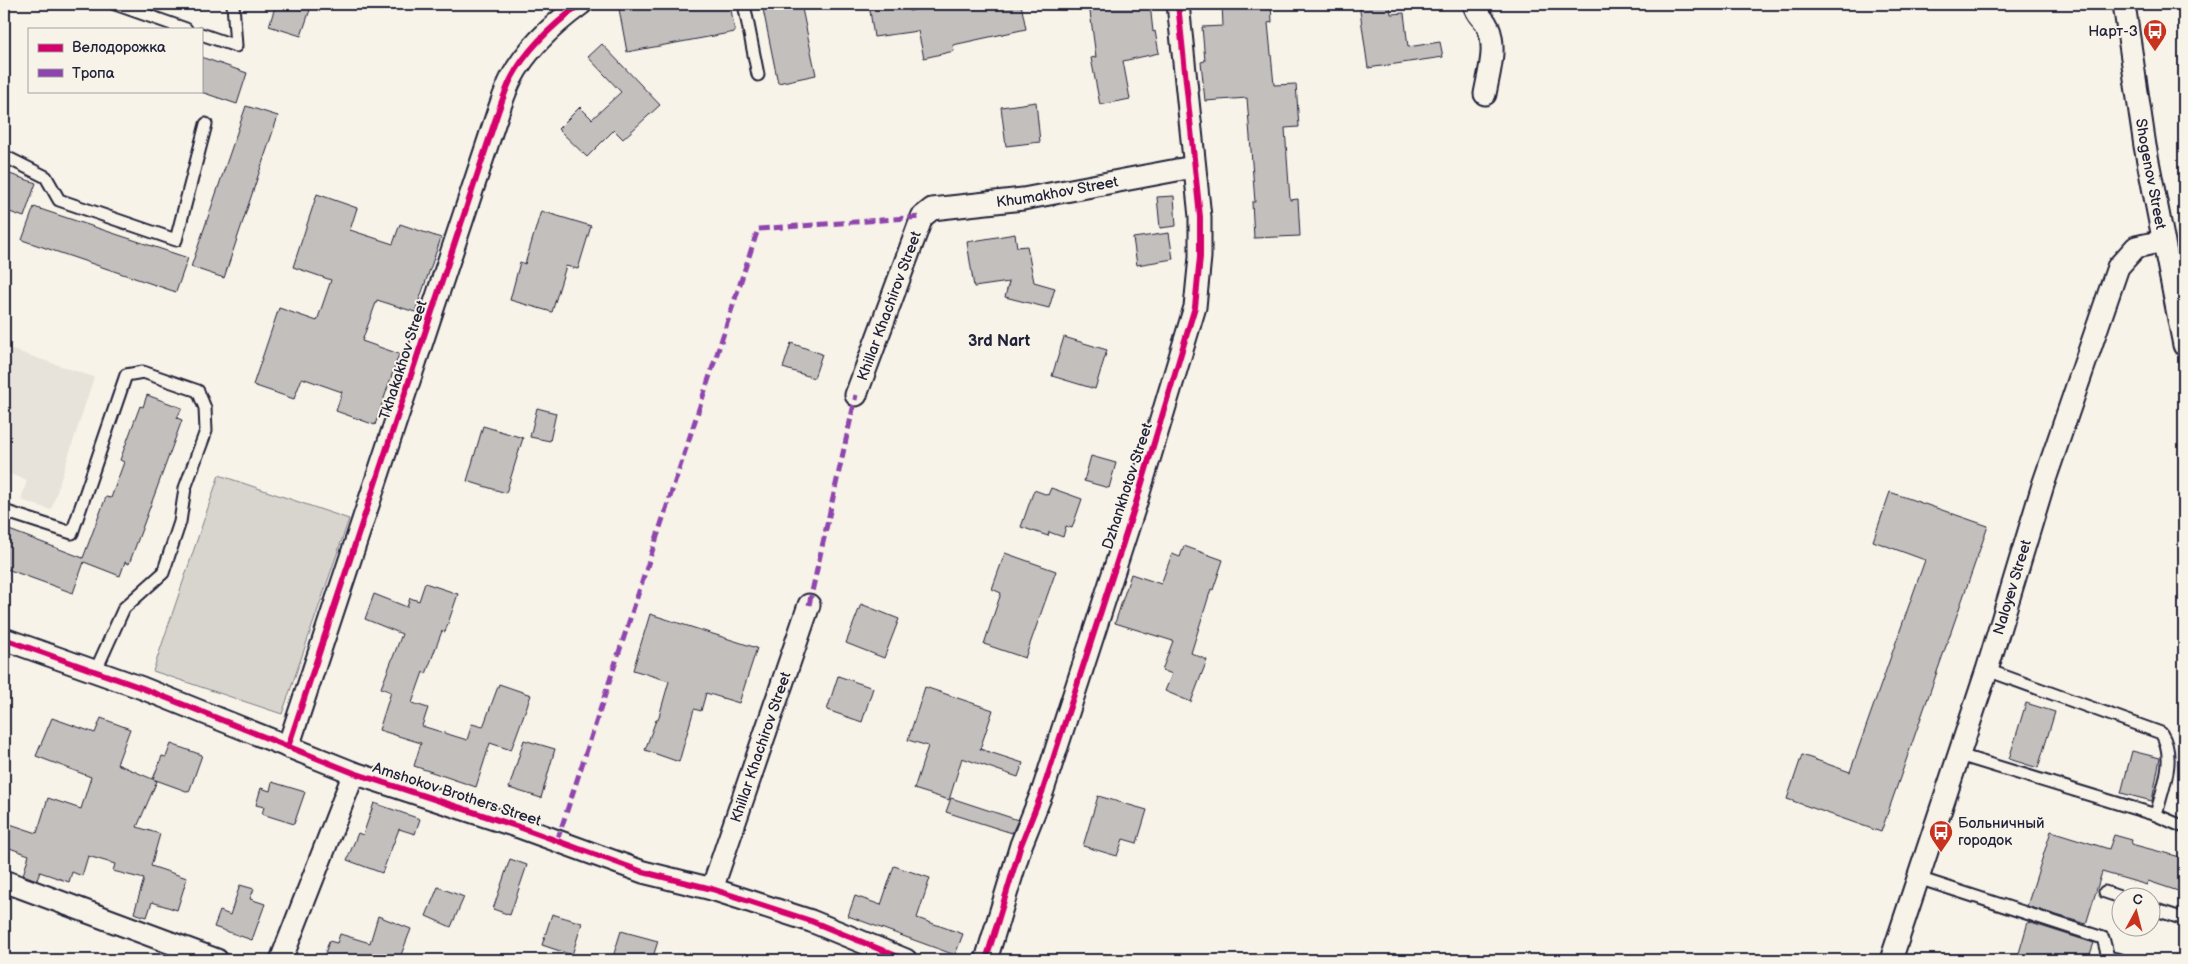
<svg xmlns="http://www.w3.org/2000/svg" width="2188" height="964" viewBox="0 0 2188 964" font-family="'Balsamiq Sans',sans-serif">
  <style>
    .built { fill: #e7e3db }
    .green { fill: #d8d5cf; stroke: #7d7c85 }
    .building { fill: #c2bfbd; stroke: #22223b }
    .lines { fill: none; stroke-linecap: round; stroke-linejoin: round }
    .lane-casing { stroke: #22223b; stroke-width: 15 }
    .street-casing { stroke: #22223b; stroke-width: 25 }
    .lane { stroke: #f7f3e8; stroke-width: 11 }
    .street { stroke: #f7f3e8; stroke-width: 21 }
    .quiet { stroke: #8e44ad; stroke-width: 5; stroke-dasharray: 10 5; stroke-linecap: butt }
    .cycleway-casing { stroke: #f7f3e8; stroke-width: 9 }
    .cycleway { stroke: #d6006c; stroke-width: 6 }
    .labels { text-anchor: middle; stroke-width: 4; stroke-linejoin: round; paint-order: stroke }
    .poi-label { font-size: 15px; fill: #22223b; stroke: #f7f3e8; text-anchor: end }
    .street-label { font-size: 15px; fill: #22223b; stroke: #f7f3e8 }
    .neighbourhood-label { font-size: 16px; font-weight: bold; fill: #22223b; stroke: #f7f3e8 }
  </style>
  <rect width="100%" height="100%" fill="#f7f3e8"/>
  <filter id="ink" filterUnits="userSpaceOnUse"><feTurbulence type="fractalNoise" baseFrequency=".02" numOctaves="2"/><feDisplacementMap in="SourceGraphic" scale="10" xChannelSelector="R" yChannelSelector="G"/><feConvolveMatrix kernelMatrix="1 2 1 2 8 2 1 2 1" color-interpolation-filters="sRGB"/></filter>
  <g filter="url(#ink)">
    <path class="built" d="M4,347L94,377L51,510L21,500L27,480L4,472Z"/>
    <path class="green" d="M219,475L349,519L282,714L153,671Z"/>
    <path class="building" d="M276,4H312L301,36L269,26Z
      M646,4H730L735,32L627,52L619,9Z
      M762,4H801L816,75L778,83Z
      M869,4H908L909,11L945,4H1021L1026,29L953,45L954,51L924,58L918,31L874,37Z
      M1089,4H1150L1153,32L1155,31L1159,53L1123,61L1130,99L1100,105L1091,58L1096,57Z
      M1222,4H1271L1272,22L1268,23L1274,85L1296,84L1299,127L1285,128L1290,200L1298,199L1300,236L1254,238L1252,202H1255L1247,98L1205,101L1201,62L1205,61L1202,27L1223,26Z
      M1359,4H1390L1391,14L1404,13L1408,47L1440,42L1443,57L1368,68Z
      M602,44L660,105L623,139L614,130L587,157L558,129L580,107L592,119L621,92L588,57Z
      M201,57L247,73L237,104L201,92Z
      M1036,102L1040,142L1006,146L1001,107Z
      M246,106L278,116L224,278L191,267Z
      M4,172L36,183L24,217L4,210Z
      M317,194L357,208L350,230L393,244L400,224L441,238L415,312L377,300L362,341L399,354L375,425L336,411L342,392L302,378L294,399L253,385L279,308L317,321L331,280L293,267Z
      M1174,196L1176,226L1160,228L1157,197Z
      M34,207L188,258L176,292L22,240Z
      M541,211L591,226L578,269L566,266L552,312L510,300L520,262L525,264Z
      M1169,233L1173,259L1137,265L1133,238Z
      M1015,234L1017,247L1027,246L1034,282L1055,288L1049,308L1005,297L1009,282L974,287L967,242Z
      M1064,337L1107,350L1095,389L1052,376Z
      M791,343L822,354L814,378L783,368Z
      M147,395L182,408L177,418L182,420L129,564L125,562L120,576L84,562L73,593L4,568V528L83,558L106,497L111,498L124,462L120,460L140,406L143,407Z
      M537,408L556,413L550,441L530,437Z
      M483,426L523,438L506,493L467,481Z
      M1091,456L1116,463L1109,488L1084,481Z
      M1051,488L1082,499L1072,528L1066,526L1063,537L1049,532L1048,536L1021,527L1034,490L1048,495Z
      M1890,492L1988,526L1881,832L1787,799L1802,755L1850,772L1925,560L1873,541Z
      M1184,546L1223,560L1213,590L1211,589L1191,653L1207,660L1191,702L1165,691L1172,674L1162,670L1173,641L1115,623L1131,574L1161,584L1172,554L1180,557Z
      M1005,553L1056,571L1025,658L984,644L1001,593L992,589Z
      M425,583L458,594L445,632L442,631L426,674L423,672L412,703L428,708L422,726L467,740L472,724L483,727L499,684L531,695L511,750L490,743L476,787L414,766L421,743L379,730L391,692L381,688L402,634L365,619L374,594L407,607L410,598L419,601Z
      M861,604L899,619L884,658L846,643Z
      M650,614L757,648L739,703L706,693L701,711L694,709L679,762L645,750L656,720H658L669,681L633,670Z
      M838,676L873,688L862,722L827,710Z
      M925,687L993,710L980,749L1023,763L1018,777L962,758L949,800L914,789L928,746L908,740Z
      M2026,703L2055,712L2038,768L2009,759Z
      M52,718L95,733L101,718L130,729L117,764L157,781L137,827L160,834L151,866L187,878L177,910L152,902L147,917L134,913L144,879L113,871L115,864L88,856L82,876L72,872L69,882L40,872L37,880L23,875L29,855L4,846V822L37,833L48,798L81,809L91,777L36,756Z
      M524,740L555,749L541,798L509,788Z
      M171,744L202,755L189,792L153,779L162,756L166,757Z
      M2132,751L2160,758L2152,801L2121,793Z
      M272,782L305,792L294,824L262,814L264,807L256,805L261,788L270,791Z
      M1098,796L1147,810L1137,843L1123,839L1117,856L1083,846Z
      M951,798L1018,820L1012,833L946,812Z
      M374,803L420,819L415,834L399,829L382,873L347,860L358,833L363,835Z
      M2051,831L2109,849L2114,835L2132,840L2131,844L2184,858V893L2148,881L2147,885L2102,872L2086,924L2027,906Z
      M510,859L527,865L510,915L493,909Z
      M894,866L930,878L917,918L963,934L955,955L848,916L855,896L881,905Z
      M240,885L254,889L250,899L265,904L252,940L214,927L220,911L230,915Z
      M438,887L464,897L451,927L426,916Z
      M552,914L582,923L572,955L542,945Z
      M378,916L411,929L399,960H323L329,941L337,943L340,934L370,943Z
      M2028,922L2094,943L2088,960H2017Z
      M621,931L658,941L652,960H612Z"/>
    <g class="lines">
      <g class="lane-casing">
        <path id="lane" d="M115,4L186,29
          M744,4L758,75
          M201,34L236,46L233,4
          M4,156L46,177L59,200L176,240L206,124
          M4,511L72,533L126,375L143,372L198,391L205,408L206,431L185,488L180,522L163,573L124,608L95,672
          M1987,670L2161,733C2177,758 2162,789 2156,815
          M1959,755L2156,815L2184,827
          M1918,878L2103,938L2108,957L2121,960
          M2105,892L2120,897
          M2150,908L2184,919
          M2181,960L2184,956"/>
      </g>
      <g class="street-casing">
        <g id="street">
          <path d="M1474,4C1477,17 1484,17 1488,27C1497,48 1489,72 1485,94"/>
          <path id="s1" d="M2124,4L2145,146L2184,345"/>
          <path id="s2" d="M856,395L922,217L932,209L1023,199L1193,167"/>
          <path d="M4,639L142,688L354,773L519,827L643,872L712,889L811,921L906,960"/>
          <path d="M288,747L498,112C502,101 506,89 511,79C526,50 555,23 581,4"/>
          <path d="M4,881L217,960"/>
          <path id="s3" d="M712,889L809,605"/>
          <path d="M281,960L354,773"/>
          <path d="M986,960L1021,845L1043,790L1135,506L1195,307L1200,257V217L1178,4"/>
          <path id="s4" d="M1891,960L1987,670L2043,485L2118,267L2136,247L2163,241"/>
        </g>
      </g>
      <use href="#lane" class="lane"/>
      <use href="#street" class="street"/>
      <path class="quiet" d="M809,605L856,395
        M557,841L758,229L922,217"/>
      <g class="cycleway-casing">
        <path id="cycleway" d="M4,639L142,688L354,773L519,827L643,872L712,889L811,921L906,960
          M288,747L498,112C502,101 506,89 511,79C526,50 555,23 581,4
          M986,960L1021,845L1043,790L1135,506L1195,307L1200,257V217L1178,4"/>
      </g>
      <use href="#cycleway" class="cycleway"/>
    </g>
  </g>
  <defs>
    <g id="bus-pin" transform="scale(1.25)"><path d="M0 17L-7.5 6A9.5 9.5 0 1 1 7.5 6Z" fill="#c8321e" stroke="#f7f3e8"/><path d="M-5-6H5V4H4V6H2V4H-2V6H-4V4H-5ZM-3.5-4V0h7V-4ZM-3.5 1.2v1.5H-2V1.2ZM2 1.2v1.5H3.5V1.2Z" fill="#fff"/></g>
  </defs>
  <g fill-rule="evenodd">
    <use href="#bus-pin" x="2155" y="31"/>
    <use href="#bus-pin" x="1941" y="832"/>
  </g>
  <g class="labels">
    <g class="poi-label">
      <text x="2138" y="36">Нарт-3</text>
      <text x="1958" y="828" text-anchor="start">Больничный<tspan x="1958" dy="17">городок</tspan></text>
    </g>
    <g class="street-label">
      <text dy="5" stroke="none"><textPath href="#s1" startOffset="172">Shogenov Street</textPath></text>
      <text dy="5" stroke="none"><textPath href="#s2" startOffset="329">Khumakhov Street</textPath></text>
      <text dy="5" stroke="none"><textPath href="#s2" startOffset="95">Khillar Khachirov Street</textPath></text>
      <text transform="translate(403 360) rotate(-72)" y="5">Tkhakakhov Street</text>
      <text transform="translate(1127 486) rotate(-72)" y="5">Dzhankhotov Street</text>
      <text dy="5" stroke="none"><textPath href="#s4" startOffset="392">Naloyev Street</textPath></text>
      <text dy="5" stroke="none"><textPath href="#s3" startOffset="150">Khillar Khachirov Street</textPath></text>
      <text transform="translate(457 794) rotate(18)" y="5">Amshokov Brothers Street</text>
    </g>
    <g class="neighbourhood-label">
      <text x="999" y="346">3rd Nart</text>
    </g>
  </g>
  <rect width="2188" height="964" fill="none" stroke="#f7f3e8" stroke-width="20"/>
  <rect x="10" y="10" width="2168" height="944" fill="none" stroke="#22223b" stroke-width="2" filter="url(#ink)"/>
  <rect x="28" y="28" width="175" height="65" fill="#f7f3e8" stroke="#a29fa3"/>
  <rect x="38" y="44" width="25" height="8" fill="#d6006c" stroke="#a29fa3"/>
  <text x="72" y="52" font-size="15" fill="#22223b">Велодорожка</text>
  <rect x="38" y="69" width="25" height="8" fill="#8e44ad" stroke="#a29fa3"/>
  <text x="72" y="78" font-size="15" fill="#22223b">Тропа</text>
  <g transform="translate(2136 912) rotate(7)"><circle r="24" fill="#f7f3e8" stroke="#a29fa3"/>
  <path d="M0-4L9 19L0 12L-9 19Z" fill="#c8321e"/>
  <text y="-8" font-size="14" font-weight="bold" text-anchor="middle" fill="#22223b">С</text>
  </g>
</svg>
